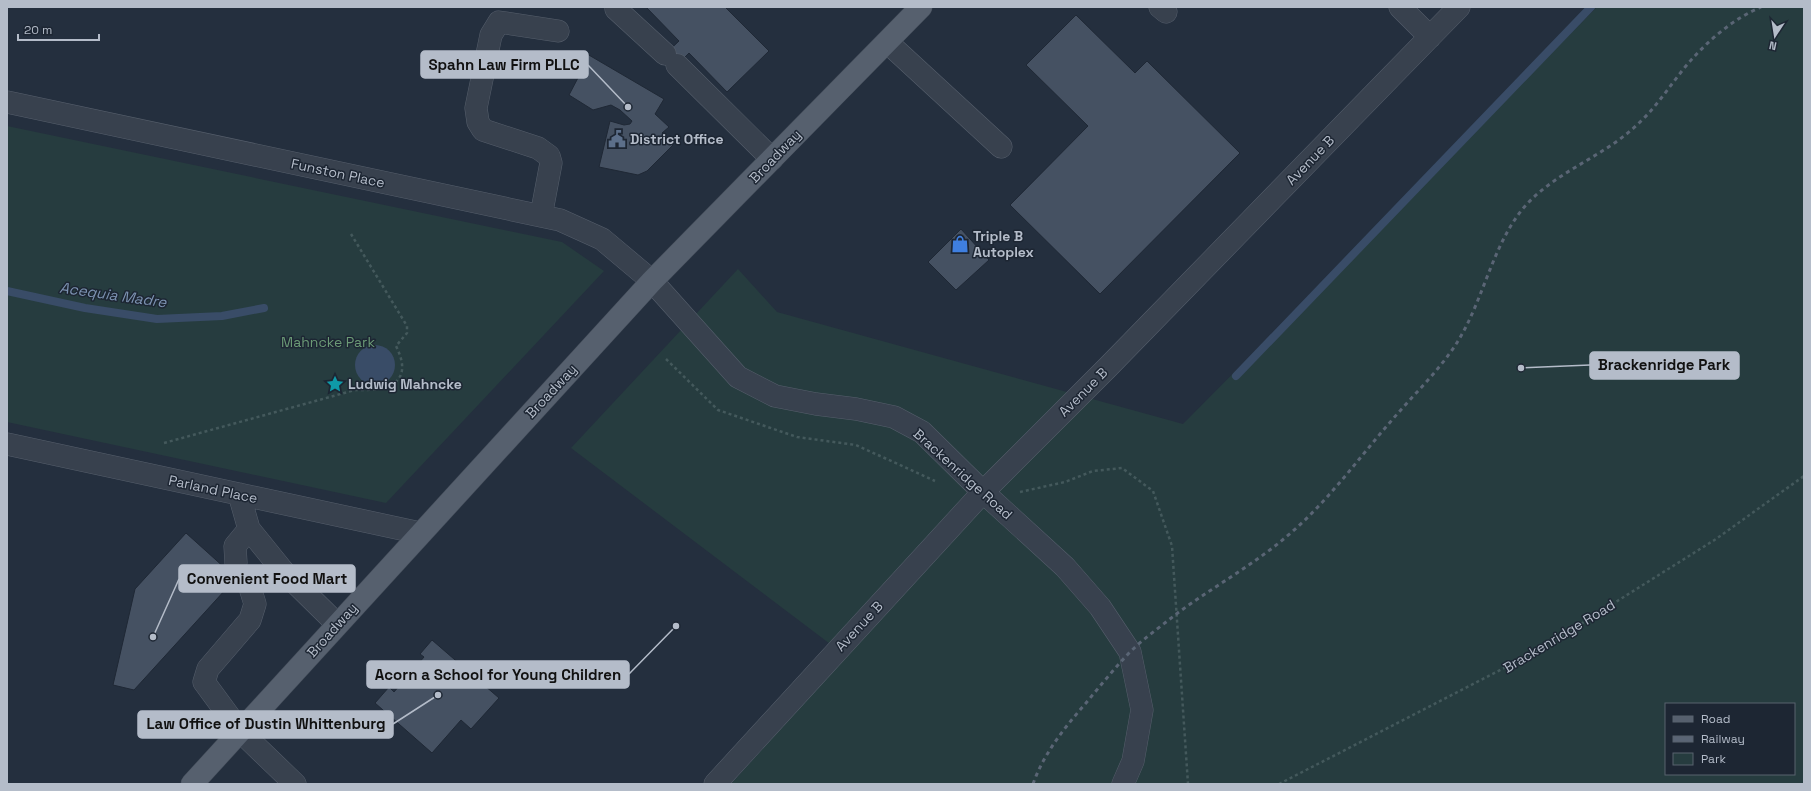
<svg xmlns="http://www.w3.org/2000/svg" width="1811" height="791" viewBox="0 0 1811 791" font-family="'Space Grotesk',sans-serif">
  <style>
    .green { fill: #263c3f; fill-rule: evenodd }
    .water { fill: #394c67 }
    .lines { fill: none; stroke-linecap: round; stroke-linejoin: round }
    .stream { stroke: #394c67; stroke-width: 8 }
    .building { fill: #455162; stroke: #1f2835 }
    .minor-casing { stroke: #565f6c; stroke-width: 23 }
    .major-casing { stroke: #414a57; stroke-width: 23 }
    .path { stroke: #44595c; stroke-width: 2.5; stroke-dasharray: 3 3; stroke-linecap: butt }
    .minor { stroke: #38414e; stroke-width: 22 }
    .major { stroke: #56606e; stroke-width: 22 }
    .rail { stroke: #5a6575; stroke-width: 3; stroke-dasharray: 4 4; stroke-linecap: butt }
    .labels { text-anchor: middle; stroke-width: 3; stroke-linejoin: round; paint-order: stroke }
    .poi-label { font-size: 14px; font-weight: bold; fill: #b4bcc9; stroke: #1d2633; text-anchor: start }
    .street-label { font-size: 14px; fill: #b4bcc9; stroke: #1d2633 }
    .park-label { font-size: 14px; fill: #6b9a76; stroke: #1d2633 }
    .water-label { font-size: 15px; font-style: italic; fill: #7c92b1; stroke: #1d2633 }
    .leader { fill: none; stroke: #b4bcc9; stroke-width: 1.5 }
    .callout-dot { fill: #b4bcc9; stroke: #1d2633; stroke-width: 1.5 }
    .callout { fill: #b4bcc9; stroke: #b4bcc9; stroke-width: 1.5 }
    .callout-label { font-size: 15px; text-anchor: middle; font-weight: bold; fill: #111 }
  </style>
  <rect width="100%" height="100%" fill="#242f3e"/>
  <path class="green" d="M1597,7H1804V784H731L846,656L571,448L738,269L777,312L1183,424ZM1666,704H1794V774H1666Z
    M7,126L562,242L604,271L386,503L7,422Z"/>
  <path class="water" d="M355 365a20 20 0 1 1 40 0a20 20 0 1 1-40 0Z"/>
  <g class="lines">
    <path class="stream" d="M7,291L85,308L157,319L222,316L264,308
      M1236,376L1591,7"/>
  </g>
  <path class="building" d="M646,7H725L769,51L727,92L689,53L671,71L660,59L679,41Z
    M1076,15L1135,73L1147,61L1240,153L1100,294L1010,205L1088,126L1026,65Z
    M582,51L664,99L655,114L669,127L662,133L673,145L647,171L638,175L599,167L610,121L624,125L630,124L632,121L620,110L611,105L593,110L569,95L580,74L572,71Z
    M961,229L989,260L956,290L928,262Z
    M186,533L236,578L134,690L113,685L135,589Z
    M432,640L499,698L471,729L461,720L432,753L375,703L389,687L394,692L424,657L420,654Z"/>
  <g class="lines">
    <g class="minor-casing">
      <path id="minor" d="M618,7L616,9L665,54
        M1160,7L1166,12
        M1400,7L1430,37
        M887,42L1001,147
        M677,65L772,159
        M7,102L560,220L602,239L652,281L738,377L775,396L816,404L856,409L894,417L922,432L983,492L1065,567L1100,607L1130,652L1142,710L1133,761L1123,784
        M541,216L551,163L549,156L538,148L483,130L478,122L476,108L491,35L499,22L558,31
        M7,444L420,533
        M239,494L249,529L283,571L337,624
        M236,563L235,546L249,529
        M248,581L255,604L250,620L208,669L204,682L240,731L295,784
        M715,784L983,492L1108,367L1459,7"/>
    </g>
    <g class="major-casing">
      <path id="major" d="M192,784L652,281L921,7"/>
    </g>
    <path class="path" d="M666,359L718,410L797,437L856,445L935,481
      M164,443L355,390C387,391 415,384 396,346L407,333V326L351,234
      M1020,492L1065,482L1093,471L1122,468L1153,491L1172,546L1188,784
      M1279,784L1541,649L1716,539L1804,476"/>
    <use href="#minor" class="minor"/>
    <use href="#major" class="major"/>
    <path class="rail" d="M1033,784C1044,753 1065,727 1086,703C1100,686 1114,669 1129,653C1143,639 1160,627 1175,615C1211,588 1252,566 1286,537C1327,503 1357,460 1392,420C1414,394 1440,370 1458,341C1484,299 1493,242 1526,205C1558,170 1606,156 1640,122C1660,103 1674,79 1692,59C1711,38 1735,18 1761,7"/>
  </g>
  <defs>
    <g id="civic-bare" transform="scale(1.38)"><path d="M-.6-6.5H3V-4.5H.6V-3L4-1V1h2V6H-6V1h2V-1L-.6-3ZM-1.2 2.5V6h2.4V2.5Z" fill="#5c6f8a" stroke="#1d2633" stroke-width="2.5" paint-order="stroke"/></g>
    <g id="shop-bare" transform="scale(1.38)"><path d="M-5-2.5h2.3a2.7 3.5 0 0 1 5.4 0H5L5.5 6h-11ZM-1.5-2.5h3a1.5 2.3 0 0 0-3 0Z" fill="#3f7fe0" stroke="#1d2633" stroke-width="2.5" paint-order="stroke"/></g>
    <g id="sight-bare" transform="scale(1.38)"><path d="M0-6L1.8-2.2L6-1.7L2.9 1.2L3.7 5.4L0 3.3L-3.7 5.4L-2.9 1.2L-6-1.7L-1.8-2.2Z" fill="#0f9aa8" stroke="#1d2633" stroke-width="2.5" paint-order="stroke"/></g>
  </defs>
  <g fill-rule="evenodd">
    <use href="#civic-bare" x="617" y="139"/>
    <use href="#shop-bare" x="960" y="244"/>
    <use href="#sight-bare" x="335" y="384"/>
  </g>
  <g class="labels">
    <g class="poi-label">
      <text x="630" y="144">District Office</text>
      <text x="973" y="241">Triple B<tspan x="973" dy="16">Autoplex</tspan></text>
      <text x="348" y="389">Ludwig Mahncke</text>
    </g>
    <g class="street-label">
      <text transform="translate(775 156) rotate(-46)" y="5">Broadway</text>
      <text transform="translate(1310 160) rotate(-46)" y="5">Avenue B</text>
      <text transform="translate(338 173) rotate(12)" y="5">Funston Place</text>
      <text transform="translate(551 391) rotate(-47)" y="5">Broadway</text>
      <text transform="translate(1083 392) rotate(-45)" y="5">Avenue B</text>
      <text transform="translate(963 474) rotate(42)" y="5">Brackenridge Road</text>
      <text transform="translate(213 489) rotate(12)" y="5">Parland Place</text>
      <text transform="translate(859 626) rotate(-47)" y="5">Avenue B</text>
      <text transform="translate(332 630) rotate(-48)" y="5">Broadway</text>
      <text transform="translate(1559 636) rotate(-31)" y="5">Brackenridge Road</text>
    </g>
    <g class="park-label">
      <text x="328" y="347">Mahncke Park</text>
    </g>
    <g class="water-label">
      <text transform="translate(113 295) rotate(8)" y="5">Acequia Madre</text>
    </g>
  </g>
  <path class="leader" d="M628 107L588 65M1521 368L1590 365M153 637L179 579M676 626L629 674M438 695L393 724"/>
  <g class="callout-dot">
    <circle cx="628" cy="107" r="4"/>
    <circle cx="1521" cy="368" r="4"/>
    <circle cx="153" cy="637" r="4"/>
    <circle cx="676" cy="626" r="4"/>
    <circle cx="438" cy="695" r="4"/>
  </g>
  <g class="callout">
    <rect x="421" y="51" width="167" height="27" rx="4"/>
    <rect x="1590" y="352" width="149" height="27" rx="4"/>
    <rect x="179" y="565" width="176" height="27" rx="4"/>
    <rect x="367" y="661" width="262" height="27" rx="4"/>
    <rect x="138" y="711" width="255" height="27" rx="4"/>
  </g>
  <g class="callout-label">
    <text x="504" y="70">Spahn Law Firm PLLC</text>
    <text x="1664" y="370">Brackenridge Park</text>
    <text x="267" y="584">Convenient Food Mart</text>
    <text x="498" y="680">Acorn a School for Young Children</text>
    <text x="266" y="729">Law Office of Dustin Whittenburg</text>
  </g>
  <rect width="1811" height="791" fill="none" stroke="#b4bcc9" stroke-width="16"/>
  <rect x="1665" y="703" width="130" height="72" fill="#1d2633" stroke="#59626f"/>
  <rect x="1673" y="716" width="20" height="6" fill="#56606e" stroke="#59626f"/>
  <text x="1701" y="723" font-size="12" fill="#b4bcc9">Road</text>
  <rect x="1673" y="736" width="20" height="6" fill="#5a6575" stroke="#59626f"/>
  <text x="1701" y="743" font-size="12" fill="#b4bcc9">Railway</text>
  <rect x="1673" y="753" width="20" height="12" fill="#263c3f" stroke="#59626f"/>
  <text x="1701" y="763" font-size="12" fill="#b4bcc9">Park</text>
  <g transform="translate(1775 36) rotate(192)" stroke="#1d2633" stroke-width="3" paint-order="stroke">
  <path d="M0-3L7 15L0 10L-7 15Z" fill="#b4bcc9"/>
  <text y="-6" font-size="11" font-weight="bold" text-anchor="middle" fill="#b4bcc9">N</text>
  </g>
  <path d="M18 34v6h81v-6" fill="none" stroke="#b4bcc9" stroke-width="2"/>
  <text x="24" y="34" font-size="12" fill="#b4bcc9" stroke="#1d2633" stroke-width="3" paint-order="stroke">20 m</text>
</svg>
